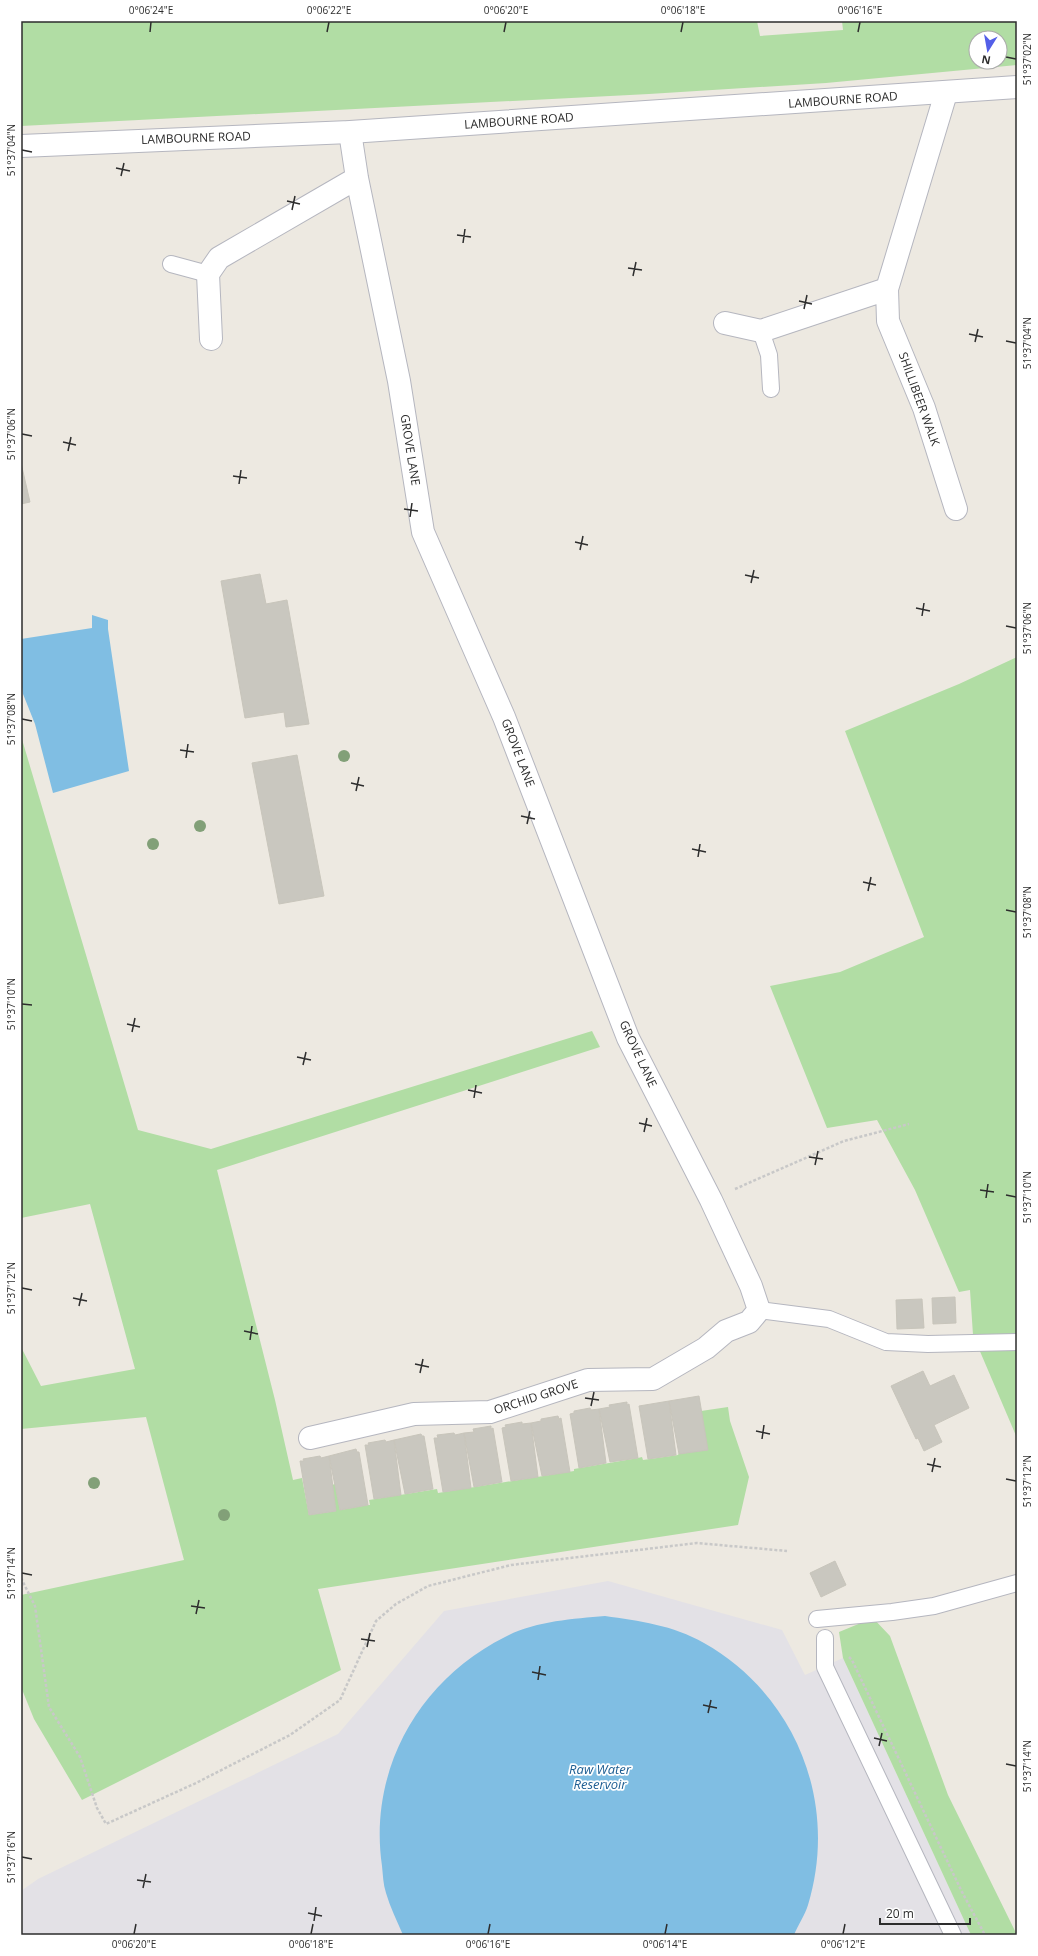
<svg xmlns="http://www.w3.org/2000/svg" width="1038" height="1956" viewBox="0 0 1038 1956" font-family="'Open Sans',sans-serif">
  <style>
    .industrial { fill: #e3e1e6 }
    .green { fill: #b1dda4; fill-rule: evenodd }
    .water { fill: #80bee3 }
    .building { fill: #c9c7bf; stroke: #c8c5bb }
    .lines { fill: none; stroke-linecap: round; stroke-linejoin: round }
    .service-casing { stroke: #b5b6bf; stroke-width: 18 }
    .minor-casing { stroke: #b5b6bf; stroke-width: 24 }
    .secondary-casing { stroke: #b5b6bf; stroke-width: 24 }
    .path { stroke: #c8c8c8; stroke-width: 2.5; stroke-dasharray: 3 2; stroke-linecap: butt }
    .service { stroke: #fff; stroke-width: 16 }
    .minor { stroke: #fff; stroke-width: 22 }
    .secondary { stroke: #fff; stroke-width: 22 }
    .tree { fill: #82a078 }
    .ticks { fill: none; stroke: #2d2d2d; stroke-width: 1.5 }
    .labels { text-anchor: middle; stroke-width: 3.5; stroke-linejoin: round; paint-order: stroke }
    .street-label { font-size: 12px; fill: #2d2d2d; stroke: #fff }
    .water-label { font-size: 13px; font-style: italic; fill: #1c5d92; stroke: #fff }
    .neatline { fill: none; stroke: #2d2d2d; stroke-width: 1.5 }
    .ticks-label { font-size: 10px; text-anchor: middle; fill: #2d2d2d }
  </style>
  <rect width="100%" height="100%" fill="#ede9e1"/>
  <path class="industrial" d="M608,1581L782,1630L805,1675L843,1658L971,1935H21V1891L38,1879L338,1734L444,1611Z"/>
  <path class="green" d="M21,21H757L760,36L843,30L842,21H1017V65L826,83L649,94L21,126ZM976,38H1000V62H976Z
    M1017,657V1438L973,1335L970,1290L959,1292L915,1190L877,1120L827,1128L770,986L840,972L924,937L845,731L959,684Z
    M21,736L138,1130L211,1149L592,1031L600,1047L217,1170L275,1400L293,1480L302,1478L309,1515L336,1511L332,1485L335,1484L340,1510L368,1505H370L369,1500L437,1489L438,1493L574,1471V1469L638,1458L642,1457L643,1460L678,1455L701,1411L728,1407L730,1421L749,1477L738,1525L318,1589L341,1670L82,1800L34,1719L21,1687V1595L184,1560L146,1417L21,1429V1347L41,1386L135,1369L90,1204L21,1218Z
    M873,1618L890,1636L948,1795L1017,1935H971L843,1658L839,1632Z"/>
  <path class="water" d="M92,615L108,620V629L129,771L53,793L35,724L23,694L21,680V639L92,628Z
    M605,1616C639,1621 673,1625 704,1643C796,1695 839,1803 808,1905C805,1915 798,1925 794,1935H403C397,1921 390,1907 386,1893C383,1884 383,1875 382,1866C368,1770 419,1680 505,1637C535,1621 572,1619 605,1616Z"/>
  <path class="building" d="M21,463L30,502L21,504Z
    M260,574L266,604L287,600L309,724L286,727L284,712L245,718L221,581Z
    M297,755L324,896L279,904L252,763Z
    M955,1297L956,1323L933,1324L932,1298Z
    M922,1299L924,1328L897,1329L896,1300Z
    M923,1371L930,1386L954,1375L969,1408L934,1425L942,1442L924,1451L918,1438L916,1439L891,1386Z
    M699,1396L708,1450L679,1454L669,1401Z
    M669,1401L676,1455L648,1459L639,1406Z
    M627,1402V1405L629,1404L638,1458L610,1462L599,1409L610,1407L609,1405Z
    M590,1408L591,1410L599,1409L606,1463L579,1468L570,1414L574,1413V1411Z
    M558,1416L559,1419L561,1418L570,1472L542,1476L531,1423L541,1421V1419Z
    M522,1422V1424L531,1423L538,1477L511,1481L502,1428L506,1427L505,1425Z
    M491,1426V1429L493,1428L502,1482L474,1487L464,1433L474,1432L473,1429Z
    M454,1433L455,1435L464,1433L471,1488L443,1492L434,1438H438L437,1435Z
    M421,1434L422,1436H424L433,1489L405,1494L394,1440Z
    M385,1440L386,1442L394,1440L401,1495L374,1499L365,1445H369L368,1443Z
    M356,1449L357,1452H359L368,1505L340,1510L329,1456Z
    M320,1456L321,1458L329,1456L336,1511L309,1515L300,1461H304L303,1459Z
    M835,1561L846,1585L821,1597L810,1573Z"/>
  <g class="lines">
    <g class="service-casing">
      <path id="service" d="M171,264L208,274
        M761,331L769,355L771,389
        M759,1310L829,1319L886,1342L928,1344L1017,1342
        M817,1619L892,1612L934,1606L1017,1583
        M825,1638V1667L953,1935"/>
    </g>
    <g class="minor-casing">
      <path id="minor" d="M946,93L887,289L888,321L924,408L956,509
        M725,323L761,331L887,289
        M211,339L208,274L219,258L357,178
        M310,1438L414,1414L490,1412L588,1380L653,1379L706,1348L726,1331L749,1322L759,1310L751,1286L711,1200L628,1038L504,717L423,532L399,381L357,178L350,132"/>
    </g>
    <g class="secondary-casing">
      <path id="secondary" d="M21,146L350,132L1017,87"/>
    </g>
    <path class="path" d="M735,1189L844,1141L909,1124
      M21,1578L35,1606L49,1707L80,1757L97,1808L106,1824L196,1783L290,1735L340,1700L376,1621L396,1604L428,1586L511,1565L697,1543L787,1551
      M849,1657L852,1660L961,1890L985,1935"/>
    <use href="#service" class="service"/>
    <use href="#minor" class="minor"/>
    <use href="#secondary" class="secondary"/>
  </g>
  <g class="tree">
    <circle cx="344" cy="756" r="6"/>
    <circle cx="200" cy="826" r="6"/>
    <circle cx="153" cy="844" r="6"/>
    <circle cx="94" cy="1483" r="6"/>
    <circle cx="224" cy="1515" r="6"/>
  </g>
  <path class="ticks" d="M150,32L151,22M327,32L329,22M504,32L506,22M681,32L683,22M858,32L860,22M1006,57L1016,59M22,150L32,152M116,168L130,171M121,176L124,163M287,201L300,204M292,210L295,196M457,235L471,237M463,243L465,229M628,268L642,270M633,276L636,262M799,301L812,304M804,309L807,295M969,334L983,337M1006,341L1016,343M975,342L978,329M22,434L32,436M63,442L76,445M68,451L71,437M233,476L247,478M239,484L241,470M404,509L418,511M410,517L412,503M575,542L588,545M580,550L583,536M745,575L759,578M751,583L754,570M916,608L930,611M922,616L924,603M1006,626L1016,628M22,719L32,721M180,750L194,752M186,758L188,744M351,783L364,786M356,791L359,777M521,816L535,819M527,824L530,811M692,849L706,852M698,857L700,844M863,882L876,885M868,891L871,877M1006,910L1016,912M22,1004L32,1005M127,1024L140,1027M132,1032L135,1018M297,1057L311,1060M303,1065L306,1052M468,1090L482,1093M474,1098L476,1085M639,1123L652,1126M644,1132L647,1118M809,1157L823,1159M815,1165L818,1151M980,1190L994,1192M1006,1195L1016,1197M986,1198L988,1184M22,1288L32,1290M73,1298L87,1301M79,1306L82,1293M244,1331L258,1334M250,1340L252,1326M415,1364L429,1367M420,1373L423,1359M585,1398L599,1400M591,1406L594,1392M756,1431L770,1434M762,1439L764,1425M927,1464L941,1467M932,1472L935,1458M1006,1479L1016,1481M22,1573L32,1575M191,1606L205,1608M196,1614L199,1600M361,1639L375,1641M367,1647L370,1633M532,1672L546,1675M538,1680L540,1666M703,1705L717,1708M708,1713L711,1700M874,1738L887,1741M879,1746L882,1733M1006,1764L1016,1766M22,1857L32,1859M137,1880L151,1882M143,1888L146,1874M308,1913L322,1916M314,1921L316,1907M134,1934L136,1924M311,1934L313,1924M488,1934L490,1924M665,1934L667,1924M843,1934L845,1924"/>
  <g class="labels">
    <g class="street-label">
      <text transform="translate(843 100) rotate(-4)" y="4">LAMBOURNE ROAD</text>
      <text transform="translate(519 121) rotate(-4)" y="4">LAMBOURNE ROAD</text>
      <text transform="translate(196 138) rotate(-2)" y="4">LAMBOURNE ROAD</text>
      <text transform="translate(919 399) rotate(70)" y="4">SHILLIBEER WALK</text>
      <text transform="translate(410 450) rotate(81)" y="4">GROVE LANE</text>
      <text transform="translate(518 753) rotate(69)" y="4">GROVE LANE</text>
      <text transform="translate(638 1054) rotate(65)" y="4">GROVE LANE</text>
      <text transform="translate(536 1397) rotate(-18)" y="4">ORCHID GROVE</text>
    </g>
    <g class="water-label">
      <text x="600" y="1774">Raw Water<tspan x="600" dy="15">Reservoir</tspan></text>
    </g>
  </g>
  <rect width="1038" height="1956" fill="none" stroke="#ffffff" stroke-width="44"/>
  <g transform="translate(988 50) rotate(191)"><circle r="19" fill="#ffffff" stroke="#ababab"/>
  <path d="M0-3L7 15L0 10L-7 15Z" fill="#535fe8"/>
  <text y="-6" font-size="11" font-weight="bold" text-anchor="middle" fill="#2d2d2d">N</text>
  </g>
  <path d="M880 1918v6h90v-6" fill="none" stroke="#2d2d2d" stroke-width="2"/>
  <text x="886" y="1918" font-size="12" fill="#2d2d2d" stroke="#ffffff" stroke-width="3" paint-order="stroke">20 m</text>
  <rect x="22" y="22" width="994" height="1912" class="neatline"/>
  <g class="ticks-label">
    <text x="151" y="14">0°06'24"E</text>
    <text x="329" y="14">0°06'22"E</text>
    <text x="506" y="14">0°06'20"E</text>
    <text x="683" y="14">0°06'18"E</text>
    <text x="860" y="14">0°06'16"E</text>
    <text transform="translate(1027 59) rotate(-90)" y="4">51°37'02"N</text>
    <text transform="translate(11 150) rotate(-90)" y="4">51°37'04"N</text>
    <text transform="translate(1027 343) rotate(-90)" y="4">51°37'04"N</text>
    <text transform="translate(11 434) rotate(-90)" y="4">51°37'06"N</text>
    <text transform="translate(1027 628) rotate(-90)" y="4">51°37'06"N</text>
    <text transform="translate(11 719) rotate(-90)" y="4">51°37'08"N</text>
    <text transform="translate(1027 912) rotate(-90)" y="4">51°37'08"N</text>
    <text transform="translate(11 1004) rotate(-90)" y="4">51°37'10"N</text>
    <text transform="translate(1027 1197) rotate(-90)" y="4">51°37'10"N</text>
    <text transform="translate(11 1288) rotate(-90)" y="4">51°37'12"N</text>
    <text transform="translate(1027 1481) rotate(-90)" y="4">51°37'12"N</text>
    <text transform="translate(11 1573) rotate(-90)" y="4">51°37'14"N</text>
    <text transform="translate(1027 1766) rotate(-90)" y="4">51°37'14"N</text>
    <text transform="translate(11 1857) rotate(-90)" y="4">51°37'16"N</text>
    <text x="134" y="1948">0°06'20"E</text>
    <text x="311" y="1948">0°06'18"E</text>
    <text x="488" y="1948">0°06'16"E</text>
    <text x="665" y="1948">0°06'14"E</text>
    <text x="843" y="1948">0°06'12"E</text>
  </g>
</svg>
